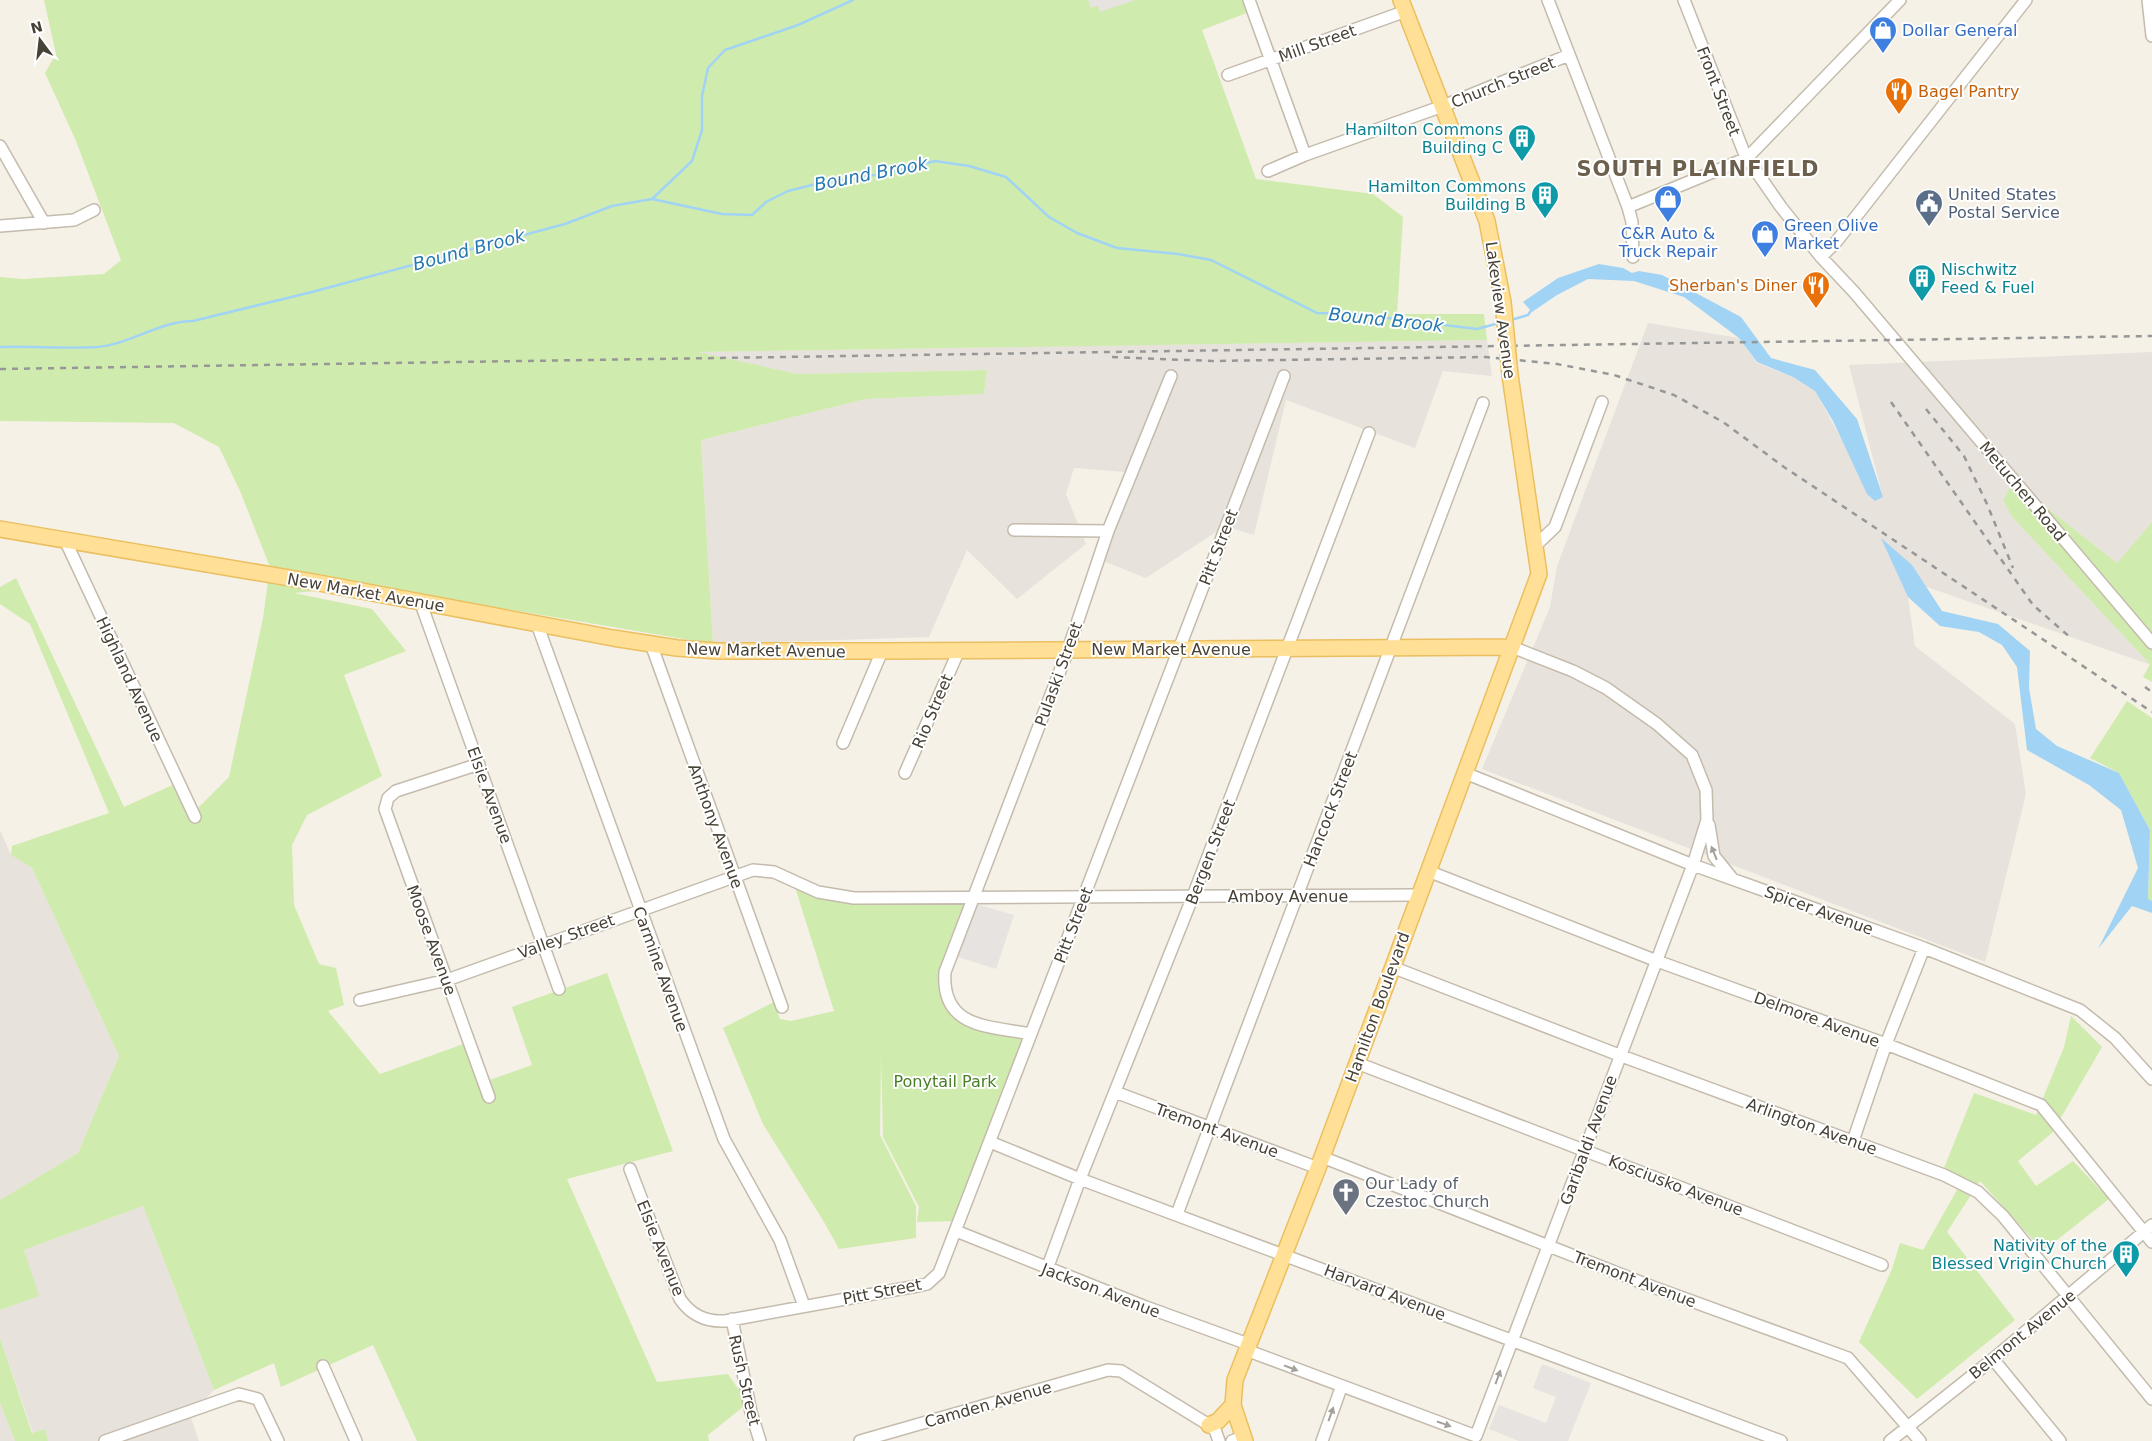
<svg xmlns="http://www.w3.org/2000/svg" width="2152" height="1441" viewBox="0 0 2152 1441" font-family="'DejaVu Sans',sans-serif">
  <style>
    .industrial { fill: #e7e2dc }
    .green { fill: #d0ebae }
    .parking { fill: #e6e3e0 }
    .water { fill: #a1d3f5 }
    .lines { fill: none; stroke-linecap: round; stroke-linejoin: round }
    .stream { stroke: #a1d3f5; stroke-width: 2.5 }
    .minor-casing { stroke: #c4bbac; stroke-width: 14 }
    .major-casing { stroke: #ebbf60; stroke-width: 18 }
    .minor { stroke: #fff; stroke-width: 11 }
    .major { stroke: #ffe096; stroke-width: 15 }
    .rail { stroke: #979797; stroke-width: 2.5; stroke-dasharray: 6 6; stroke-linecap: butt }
    .major-bridge-casing { stroke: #ebbf60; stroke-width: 18; stroke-linecap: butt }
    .major-bridge { stroke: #ffe096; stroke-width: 15 }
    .oneway { fill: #a4a09a }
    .labels { text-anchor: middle; stroke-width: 4; stroke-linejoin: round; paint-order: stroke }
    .shop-label { font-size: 16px; fill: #366cbe; stroke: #fff; text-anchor: start }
    .street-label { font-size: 16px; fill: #484136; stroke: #fff }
    .food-label { font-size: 16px; fill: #c56008; stroke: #fff; text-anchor: start }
    .culture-label { font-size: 16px; fill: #0d838f; stroke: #fff; text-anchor: end }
    .service-label { font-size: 16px; fill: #4e5e75; stroke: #fff; text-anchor: start }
    .park-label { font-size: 16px; fill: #487e25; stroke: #fff }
    .worship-label { font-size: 16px; fill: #5b616d; stroke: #fff; text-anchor: start }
    .water-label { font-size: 18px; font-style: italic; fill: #2779b2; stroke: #fff }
    .district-label { font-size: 21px; font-weight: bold; letter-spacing: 1px; fill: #6c5f4c; stroke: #fff }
  </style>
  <rect width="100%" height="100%" fill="#f5f1e7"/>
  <path class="industrial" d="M1648,323L1739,338L1757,363L1793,377L1815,391L1875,501L1883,497L1849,365L2152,352V522L2117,563L2013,481L2003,501L2013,518L2151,665L1927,587L1908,597L1915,646L2015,724L2026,794L1985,962L1482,769L1550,607L1557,566Z
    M1487,340L1492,376L1443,371L1415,448L1286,400L1254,535L1225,526L1146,578L1103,561L1137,473L1074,468L1066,494L1086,544L1017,599L967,550L929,637L713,644L701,440L866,399L984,394L987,370L798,374L693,352Z
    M0,830L11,855L32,868L119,1056L78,1153L0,1200Z
    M143,1206L214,1390L190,1415L199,1441H48L44,1429L33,1433L0,1338V1310L38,1296L24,1250Z
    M0,1403L15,1441H0Z"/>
  <path class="green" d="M44,0H1248L1252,11L1202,30L1256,179L1373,194L1403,217L1397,314H1484L1487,340L697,352L798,374L987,370L984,394L866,399L701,440L713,644L372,586L294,593L372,609L406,651L344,675L382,776L307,815L292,845L294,905L319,964L336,968L344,1005L328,1011L380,1074L469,1042L484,1082L532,1065L512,1007L607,973L673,1151L567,1179L657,1382L728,1374L748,1403L708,1435L709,1441H417L373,1345L281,1387L274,1363L214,1390L143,1206L24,1250L39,1296L0,1310V1200L78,1153L119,1056L32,868L11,855L12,846L109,813L30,624L0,604V587L16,578L124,807L177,783L198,808L229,777L263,618L270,567L240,491L219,447L174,423L0,421V277L23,279L104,274L121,260L76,141L45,73L56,54Z
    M2013,481L2117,563L2152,522V682L2143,677L2150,664L2013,518L2003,501Z
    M2127,701L2152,718V901L2148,900L2150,830L2119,773L2090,758Z
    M794,884L874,899L973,898L943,982L964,1019L1031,1030L960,1221L917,1222L919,1207L883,1137L881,1056L880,1135L916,1206V1238L839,1249L824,1222L763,1124L723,1028L774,1002L780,1019L791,1021L834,1011Z
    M2071,1016L2102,1047L2052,1133L2018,1161L2036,1186L2073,1161L2109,1199L2043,1251L1980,1181L1947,1232L2015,1320L1917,1399L1859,1342L1892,1269L1900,1243L1923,1250L1957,1190L1944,1168L1974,1093L2036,1115L2064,1047Z
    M0,1338L32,1433L45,1429L48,1441H15L0,1403Z"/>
  <path class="parking" d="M1088,0H1135L1100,12L1098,6L1091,8Z
    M976,904L1014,915L996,969L958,957Z
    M1542,1364L1591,1383L1568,1441H1519L1489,1429L1499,1405L1546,1423L1556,1397L1533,1388Z"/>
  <path class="water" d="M1599,264L1623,268L1632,273L1639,271L1662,275L1741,317L1771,358L1815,370L1857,419L1883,497L1875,501L1867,494L1833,421L1815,391L1793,377L1757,362L1739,338L1684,297L1634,281L1588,279L1557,295L1532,312L1523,302L1558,278Z
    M1881,538L1912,565L1942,611L1998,624L2030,651L2029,688L2036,729L2057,746L2119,773L2150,830L2148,899L2152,901V913L2132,906L2098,949L2138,868L2121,810L2089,785L2027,750L2017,667L2002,645L1979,632L1940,626L1908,597Z"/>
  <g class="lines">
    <path class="stream" d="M652,199L692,161L702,130V96L708,68L725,50L798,25L853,0
      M1511,320L1528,315L1532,309
      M0,347C32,346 65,349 97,347C131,344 160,321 193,321L312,292L565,224L612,206L652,199L722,214L752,215L766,202L788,191L820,183L888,173L935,161L969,166L1006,177L1049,217L1077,233L1117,248L1178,254L1211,260L1317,313L1355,314L1477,329L1499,323"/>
    <g class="minor-casing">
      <path id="minor" d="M1249,0L1305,155
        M1548,0L1628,207L1632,222L1633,257
        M1684,0L1745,155L1781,207L1821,257L1854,292L2152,643
        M2148,0L2152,36
        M1228,75L1406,11
        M0,146L44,223
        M1268,171L1305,155L1443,106L1569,55
        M1628,207L1747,158L1900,0
        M0,226L74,220L94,210
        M1821,257L1836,242L2026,0
        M1014,530L1108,531
        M65,540L195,817
        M1535,546L1555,527L1602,402
        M420,601L559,989
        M537,624L724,1139L780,1240L804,1306
        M651,644L782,1007
        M843,743L882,651
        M479,764L396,791L388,798L385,809L489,1097
        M905,773L959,650
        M1465,773L1693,865L1924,948L2080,1010L2115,1038L2152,1079
        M1709,825L1714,856L1731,877
        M1428,871L1657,961L1886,1044L2041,1105L2152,1242
        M1392,967L1619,1055L1944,1175L1978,1192L2003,1216L2152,1399
        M360,1000L447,980L753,870L774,872L818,892L854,898L1419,895
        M1031,1034C990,1026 941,1029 945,972L1068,650L1108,531L1171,376
        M1357,1063L1882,1265
        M1115,1092L1318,1168
        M1853,1141L1886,1044L1924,948
        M990,1142L1080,1179L1781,1441
        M1322,1157L1653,1287L1848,1358L1920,1441
        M630,1169L680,1299C691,1315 705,1322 725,1321L917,1286L927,1284L939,1273L1284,376
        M1177,1214L1483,403
        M956,1231L1146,1307L1248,1344
        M1047,1269L1080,1179L1193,896L1369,433
        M732,1319L751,1412L760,1441
        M1246,1350L1476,1436L1693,865L1707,820L1706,790L1692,755L1657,724L1606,688L1573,671L1512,647
        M1993,1359L2060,1441
        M323,1366L356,1441
        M105,1441L239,1394L258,1399L278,1441
        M860,1441L1108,1370L1121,1371L1209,1425L1215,1430L1219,1441
        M1232,1441L1243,1437
        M1322,1441L1341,1388
        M1890,1441L1993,1359L2152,1225"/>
    </g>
    <g class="major-casing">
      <path id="major" d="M1401,0L1487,221L1503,302
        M0,529L319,583L613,638L677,648L718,651H882L1512,647
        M1209,1425L1218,1421L1233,1405
        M1245,1441L1233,1405L1235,1380L1318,1168L1539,574L1510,375"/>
    </g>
    <use href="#minor" class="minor"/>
    <use href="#major" class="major"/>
    <path class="rail" d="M1112,357L1212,361L1486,357L1557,364L1614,375L1674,395L1723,422L1784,467L2152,712
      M0,369L2152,336
      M1891,402L2033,605L2071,638
      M1926,409L1964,456L1987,504L2013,568
      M2145,687L2152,692"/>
    <g class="major-bridge-casing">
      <path id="major-bridge" d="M1503,302L1510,375"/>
    </g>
    <use href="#major-bridge" class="major-bridge"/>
  </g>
  <defs><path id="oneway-solid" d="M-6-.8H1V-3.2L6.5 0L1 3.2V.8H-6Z" transform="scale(1.25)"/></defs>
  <g class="oneway">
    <use href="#oneway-solid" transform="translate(1714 853) rotate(-112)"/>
    <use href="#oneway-solid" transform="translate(1291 1368) rotate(21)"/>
    <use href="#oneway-solid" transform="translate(1498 1377) rotate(-70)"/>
    <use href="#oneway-solid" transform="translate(1331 1414) rotate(-70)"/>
    <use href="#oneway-solid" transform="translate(1444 1424) rotate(19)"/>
  </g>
  <defs>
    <g id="shop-pin" transform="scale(1.4375)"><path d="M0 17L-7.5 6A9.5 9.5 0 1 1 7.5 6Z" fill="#3f7fe0" stroke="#fff"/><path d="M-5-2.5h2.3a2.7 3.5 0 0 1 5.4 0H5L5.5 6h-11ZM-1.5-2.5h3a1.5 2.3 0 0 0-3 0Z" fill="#fff"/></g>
    <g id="restaurant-pin" transform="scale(1.4375)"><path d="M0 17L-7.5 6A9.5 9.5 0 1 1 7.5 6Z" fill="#e8710a" stroke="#fff"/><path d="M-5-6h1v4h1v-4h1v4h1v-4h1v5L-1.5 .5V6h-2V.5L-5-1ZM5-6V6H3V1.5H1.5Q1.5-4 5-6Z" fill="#fff"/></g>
    <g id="building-pin" transform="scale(1.4375)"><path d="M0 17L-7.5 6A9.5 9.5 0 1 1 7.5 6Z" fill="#0f9aa8" stroke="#fff"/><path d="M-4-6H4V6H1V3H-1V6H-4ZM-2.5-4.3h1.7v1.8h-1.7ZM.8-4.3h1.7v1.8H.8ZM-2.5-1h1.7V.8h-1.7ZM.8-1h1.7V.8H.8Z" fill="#fff"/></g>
    <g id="civic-pin" transform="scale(1.4375)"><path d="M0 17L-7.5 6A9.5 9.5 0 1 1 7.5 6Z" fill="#5c6f8a" stroke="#fff"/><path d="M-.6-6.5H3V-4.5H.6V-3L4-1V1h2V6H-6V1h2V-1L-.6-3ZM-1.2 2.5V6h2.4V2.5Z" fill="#fff"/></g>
    <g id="church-pin" transform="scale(1.4375)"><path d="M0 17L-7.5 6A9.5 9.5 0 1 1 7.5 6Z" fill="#6b7280" stroke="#fff"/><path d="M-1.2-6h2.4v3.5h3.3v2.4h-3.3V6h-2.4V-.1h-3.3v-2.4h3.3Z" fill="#fff"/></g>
  </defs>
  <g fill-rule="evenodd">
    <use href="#shop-pin" x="1883" y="30"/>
    <use href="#restaurant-pin" x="1899" y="91"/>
    <use href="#building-pin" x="1522" y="138"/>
    <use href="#building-pin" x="1545" y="195"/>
    <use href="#shop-pin" x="1668" y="199"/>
    <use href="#civic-pin" x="1929" y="203"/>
    <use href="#shop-pin" x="1765" y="234"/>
    <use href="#building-pin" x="1922" y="278"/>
    <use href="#restaurant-pin" x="1816" y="285"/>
    <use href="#church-pin" x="1346" y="1192"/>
    <use href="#building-pin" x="2126" y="1254"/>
  </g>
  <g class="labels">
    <g class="shop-label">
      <text x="1902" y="36">Dollar General</text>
      <text x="1784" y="231">Green Olive<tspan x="1784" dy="18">Market</tspan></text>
      <text x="1668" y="239" text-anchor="middle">C&amp;R Auto &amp;<tspan x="1668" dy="18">Truck Repair</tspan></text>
    </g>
    <g class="street-label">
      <text transform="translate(1317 43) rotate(-20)" y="6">Mill Street</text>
      <text transform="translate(1503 82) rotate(-22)" y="6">Church Street</text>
      <text transform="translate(1719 91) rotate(69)" y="6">Front Street</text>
      <text transform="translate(1501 310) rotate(82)" y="6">Lakeview Avenue</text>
      <text transform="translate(2023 491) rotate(50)" y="6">Metuchen Road</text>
      <text transform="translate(1218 547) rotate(-69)" y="6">Pitt Street</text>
      <text transform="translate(366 592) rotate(10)" y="6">New Market Avenue</text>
      <text x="1171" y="655">New Market Avenue</text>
      <text transform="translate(766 650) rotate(1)" y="6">New Market Avenue</text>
      <text transform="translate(1058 674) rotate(-70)" y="6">Pulaski Street</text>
      <text transform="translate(130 679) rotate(65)" y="6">Highland Avenue</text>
      <text transform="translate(932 711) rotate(-67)" y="6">Rio Street</text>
      <text transform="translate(490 795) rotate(70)" y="6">Elsie Avenue</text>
      <text transform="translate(1330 809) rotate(-69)" y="6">Hancock Street</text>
      <text transform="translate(716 826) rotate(70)" y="6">Anthony Avenue</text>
      <text transform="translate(1210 852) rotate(-69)" y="6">Bergen Street</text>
      <text x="1288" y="902">Amboy Avenue</text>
      <text transform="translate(1819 910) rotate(20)" y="6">Spicer Avenue</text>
      <text transform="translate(1073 925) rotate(-69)" y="6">Pitt Street</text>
      <text transform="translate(566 936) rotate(-20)" y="6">Valley Street</text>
      <text transform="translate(432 940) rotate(70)" y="6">Moose Avenue</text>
      <text transform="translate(661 969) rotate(70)" y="6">Carmine Avenue</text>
      <text transform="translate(1377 1007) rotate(-70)" y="6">Hamilton Boulevard</text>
      <text transform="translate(1817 1019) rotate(20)" y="6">Delmore Avenue</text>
      <text transform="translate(1812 1126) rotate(20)" y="6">Arlington Avenue</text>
      <text transform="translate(1217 1130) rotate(20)" y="6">Tremont Avenue</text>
      <text transform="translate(1588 1140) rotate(-70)" y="6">Garibaldi Avenue</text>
      <text transform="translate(1676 1185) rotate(21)" y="6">Kosciusko Avenue</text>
      <text transform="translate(661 1248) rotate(68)" y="6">Elsie Avenue</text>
      <text transform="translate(1635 1279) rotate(21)" y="6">Tremont Avenue</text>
      <text transform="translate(1101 1290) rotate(21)" y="6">Jackson Avenue</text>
      <text transform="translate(882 1291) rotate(-11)" y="6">Pitt Street</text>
      <text transform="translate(1385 1292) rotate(21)" y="6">Harvard Avenue</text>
      <text transform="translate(2022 1334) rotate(-39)" y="6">Belmont Avenue</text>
      <text transform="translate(745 1380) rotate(77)" y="6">Rush Street</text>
      <text transform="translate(988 1404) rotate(-16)" y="6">Camden Avenue</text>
    </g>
    <g class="food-label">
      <text x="1918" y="97">Bagel Pantry</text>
      <text x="1797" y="291" text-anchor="end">Sherban's Diner</text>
    </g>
    <g class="culture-label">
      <text x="1503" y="135">Hamilton Commons<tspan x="1503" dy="18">Building C</tspan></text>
      <text x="1526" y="192">Hamilton Commons<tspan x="1526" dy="18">Building B</tspan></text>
      <text x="1941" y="275" text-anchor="start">Nischwitz<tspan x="1941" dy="18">Feed &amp; Fuel</tspan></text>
      <text x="2107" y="1251">Nativity of the<tspan x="2107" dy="18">Blessed Vrigin Church</tspan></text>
    </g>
    <g class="service-label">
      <text x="1948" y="200">United States<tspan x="1948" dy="18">Postal Service</tspan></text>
    </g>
    <g class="park-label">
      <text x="945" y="1087">Ponytail Park</text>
    </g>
    <g class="worship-label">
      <text x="1365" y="1189">Our Lady of<tspan x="1365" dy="18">Czestoc Church</tspan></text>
    </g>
    <g class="water-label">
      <text transform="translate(871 174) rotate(-11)" y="6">Bound Brook</text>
      <text transform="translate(469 250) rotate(-15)" y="6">Bound Brook</text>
      <text transform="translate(1386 320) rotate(6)" y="6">Bound Brook</text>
    </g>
    <g class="district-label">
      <text x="1698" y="176">SOUTH PLAINFIELD</text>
    </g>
  </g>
  <g transform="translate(40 40) rotate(345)" stroke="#ffffff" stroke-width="4" paint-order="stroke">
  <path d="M0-4L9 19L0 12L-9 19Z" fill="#484136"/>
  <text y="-8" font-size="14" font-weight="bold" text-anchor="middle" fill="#484136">N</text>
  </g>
</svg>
